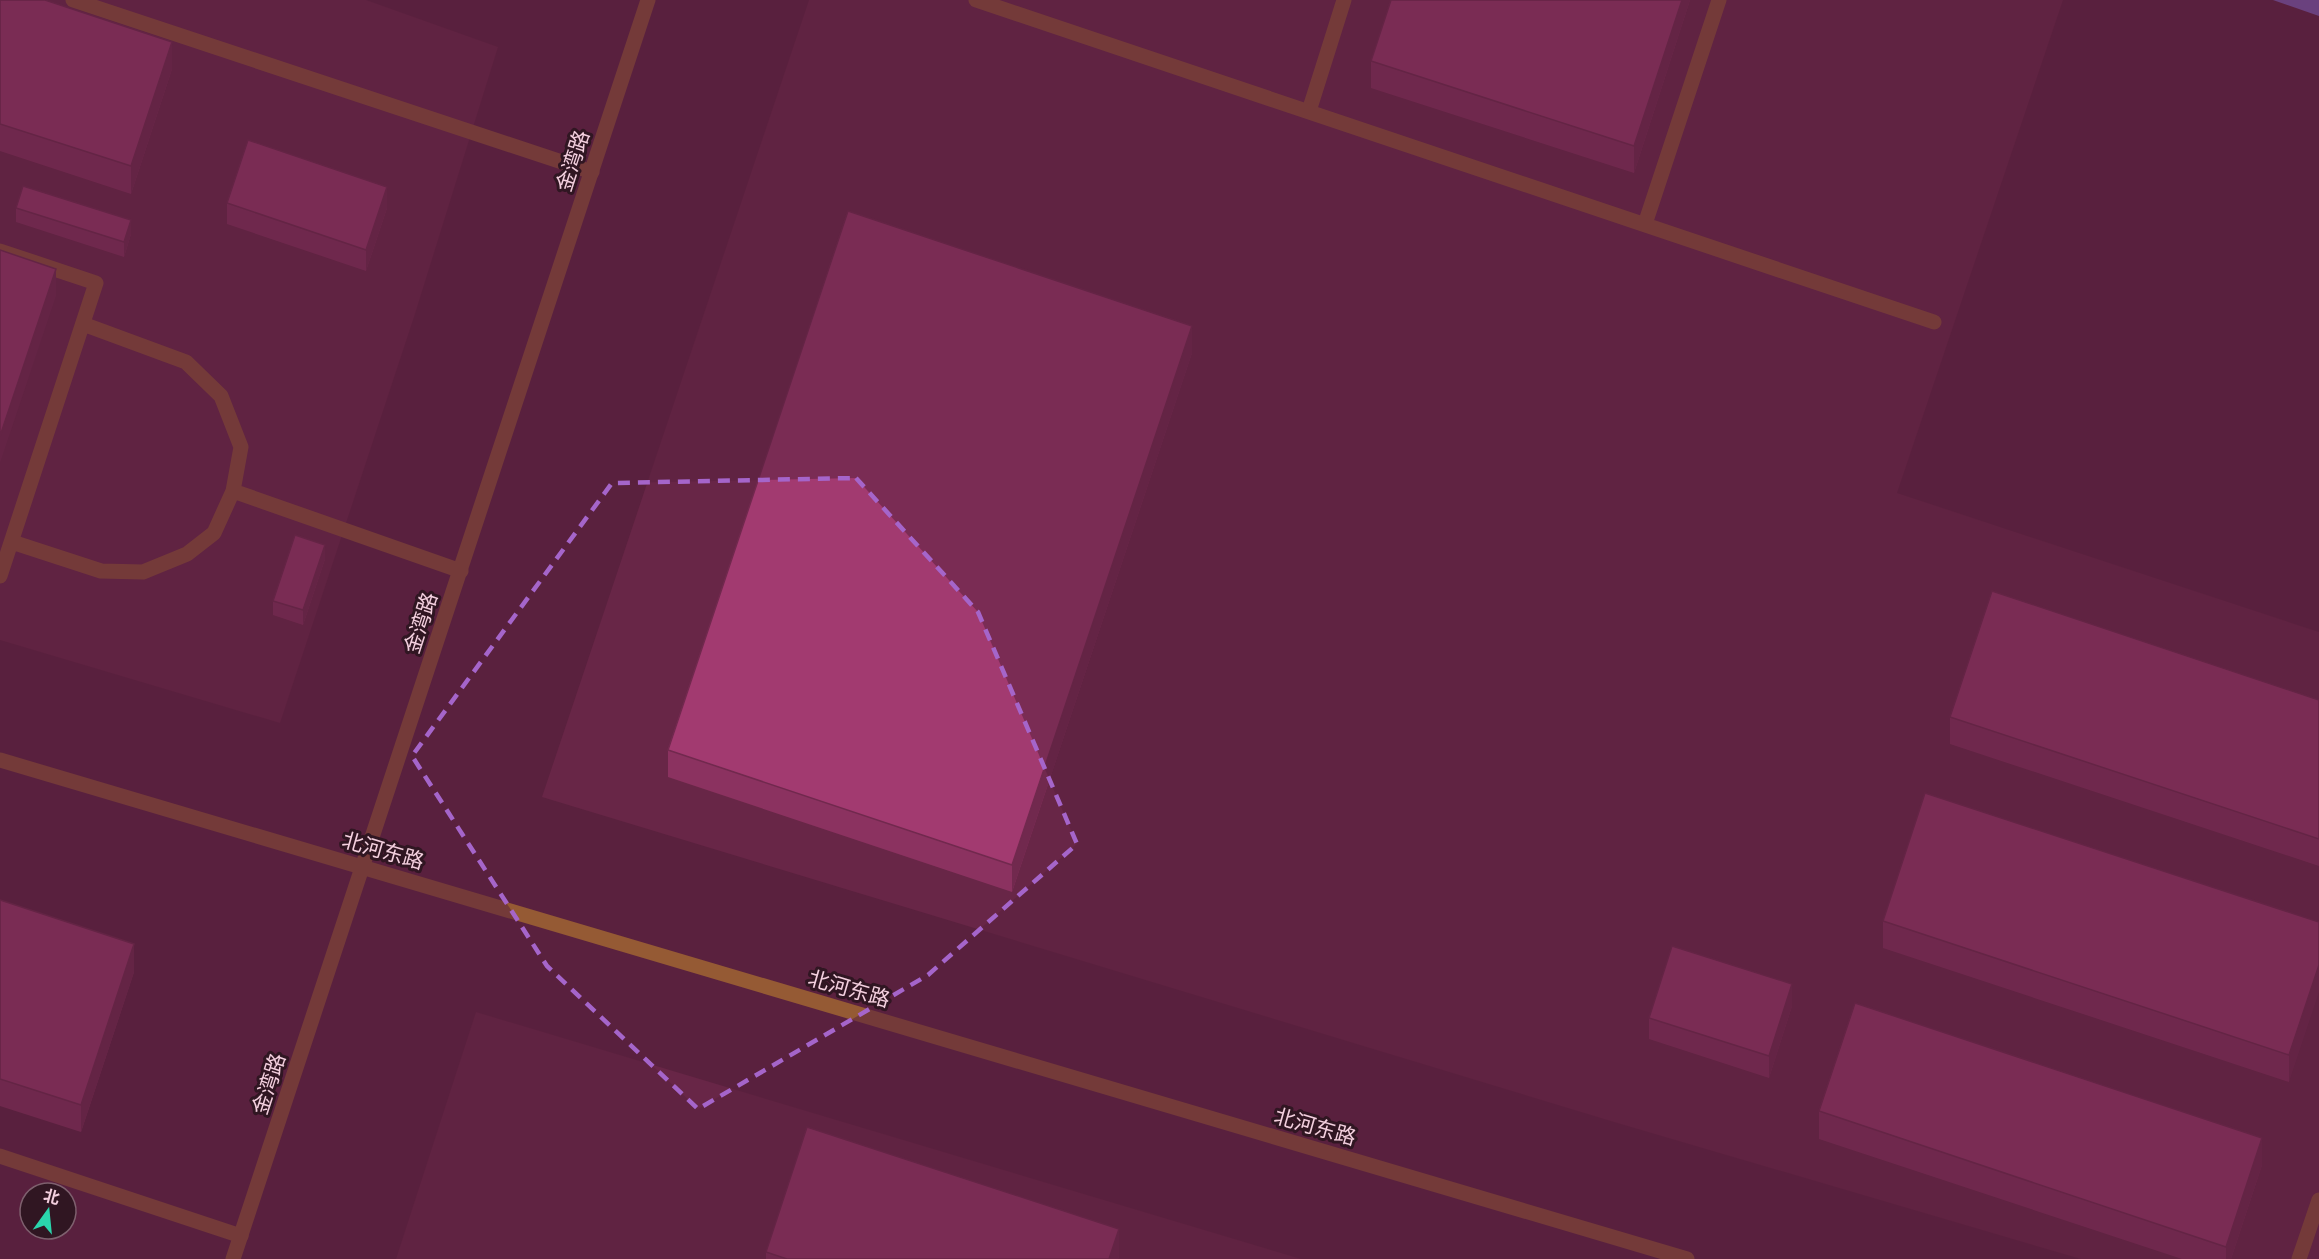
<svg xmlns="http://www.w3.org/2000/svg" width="2319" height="1259" viewBox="0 0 2319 1259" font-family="'Exo 2','Noto Sans SC',sans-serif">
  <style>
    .built { fill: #682647 }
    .water { fill: #7f69cd }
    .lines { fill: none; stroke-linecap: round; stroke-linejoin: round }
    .service { stroke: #955a34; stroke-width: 15 }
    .minor { stroke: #955a34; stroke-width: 15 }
    .tertiary { stroke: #955a34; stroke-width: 15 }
    .wall { fill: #8b3260 }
    .shaded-wall { fill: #71294e }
    .building { fill: #a23a70; stroke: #71294e; stroke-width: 1.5 }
    .marked { fill: none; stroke: #a565ca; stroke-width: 4.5; stroke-dasharray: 12 8; stroke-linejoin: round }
    .labels { text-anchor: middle; stroke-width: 6; stroke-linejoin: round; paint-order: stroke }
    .street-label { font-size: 21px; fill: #f4d0df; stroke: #301622 }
  </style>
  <rect width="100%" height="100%" fill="#5a213e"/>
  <path class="built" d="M0,0H366L498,47L414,317L280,723L0,640Z
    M809,0H2063L1897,493L2319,632V1259H2081L1614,1122L542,797Z
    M476,1012L1301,1259H396Z"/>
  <path class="water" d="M2273,0H2319V16Z"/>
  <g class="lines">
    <path class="service" d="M73,0L592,172
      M976,0L1934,322
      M1309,111L1344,0
      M1645,224L1719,0
      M0,251L96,283L0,576
      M233,491L461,571
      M12,542L101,571L143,572L187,554L214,533L233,491L241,447L221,396L186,362L83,324
      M0,1156L241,1236
      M2299,1259L2319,1200"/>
    <path class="minor" d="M0,760L1687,1259"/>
    <path class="tertiary" d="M233,1259L648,0"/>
  </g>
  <path class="wall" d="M0,0L172,69L131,194L0,151Z
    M1391,0H1690L1634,173L1371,88V61Z
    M227,203L387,208L366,271L227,224Z
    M16,208L131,234L124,257L16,222Z
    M1192,353L1012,892L668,777V750Z
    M325,559L303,625L273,615V601Z
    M2319,700V866L1950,744V717Z
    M0,900L134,972L81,1132L0,1106Z
    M1883,921L2319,922L2289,1082L1883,948Z
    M1792,1006L1769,1078L1649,1039V1018Z
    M1819,1111L2262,1165L2231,1259H2182L1819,1139Z
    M766,1252L1119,1256L1118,1259H766Z"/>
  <path class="shaded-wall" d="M1682,0H1690L1634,173V146Z
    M172,42V69L131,194V166Z
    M387,187V208L366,271V250Z
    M131,220V234L124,257V242Z
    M56,269V296L0,463V436Z
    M1192,326V353L1012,892V865Z
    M325,545V559L303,625V610Z
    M134,944V972L81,1132V1105Z
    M2319,965V992L2289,1082V1055Z
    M1792,984V1006L1769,1078V1056Z
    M2262,1138V1165L2231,1259H2226V1247Z
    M1119,1229V1256L1118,1259H1109Z"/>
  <path class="building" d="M0,0H45L172,42L131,166L0,124Z
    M1391,0H1682L1634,146L1371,61Z
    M248,140L387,187L366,250L227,203Z
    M23,186L131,220L124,242L16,208Z
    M848,211L1192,326L1012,865L668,750Z
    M0,250L56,269L0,436Z
    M295,535L325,545L303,610L273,601Z
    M1992,591L2319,700V839L1950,717Z
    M1925,793L2319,922V965L2289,1055L1883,921Z
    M0,900L134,944L81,1105L0,1079Z
    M1672,946L1792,984L1769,1056L1649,1018Z
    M1855,1003L2262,1138L2226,1247L1819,1111Z
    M807,1127L1119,1229L1109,1259H787L766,1252Z"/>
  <path d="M0 0H2319V1259H0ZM856,478L978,612L1077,844L928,975L698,1109L547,966L412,756L612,483Z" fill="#5a213e" fill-opacity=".55" fill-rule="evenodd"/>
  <path class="marked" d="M856,478L978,612L1077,844L928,975L698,1109L547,966L412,756L612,483Z"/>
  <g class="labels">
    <g class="street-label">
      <text transform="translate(573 161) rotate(-72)" y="7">金湾路</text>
      <text transform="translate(421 623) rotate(-72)" y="7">金湾路</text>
      <text transform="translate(383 851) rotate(16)" y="7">北河东路</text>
      <text transform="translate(849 989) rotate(16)" y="7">北河东路</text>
      <text transform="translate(269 1084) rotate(-72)" y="7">金湾路</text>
      <text transform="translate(1315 1127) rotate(16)" y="7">北河东路</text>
    </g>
  </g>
  <g transform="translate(48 1211) rotate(15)"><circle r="28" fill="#301622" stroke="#7e606e" stroke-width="1.5"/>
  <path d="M0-4.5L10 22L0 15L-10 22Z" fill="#2ad5ac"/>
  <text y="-9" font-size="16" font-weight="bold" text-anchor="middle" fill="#f4d0df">北</text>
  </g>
</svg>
